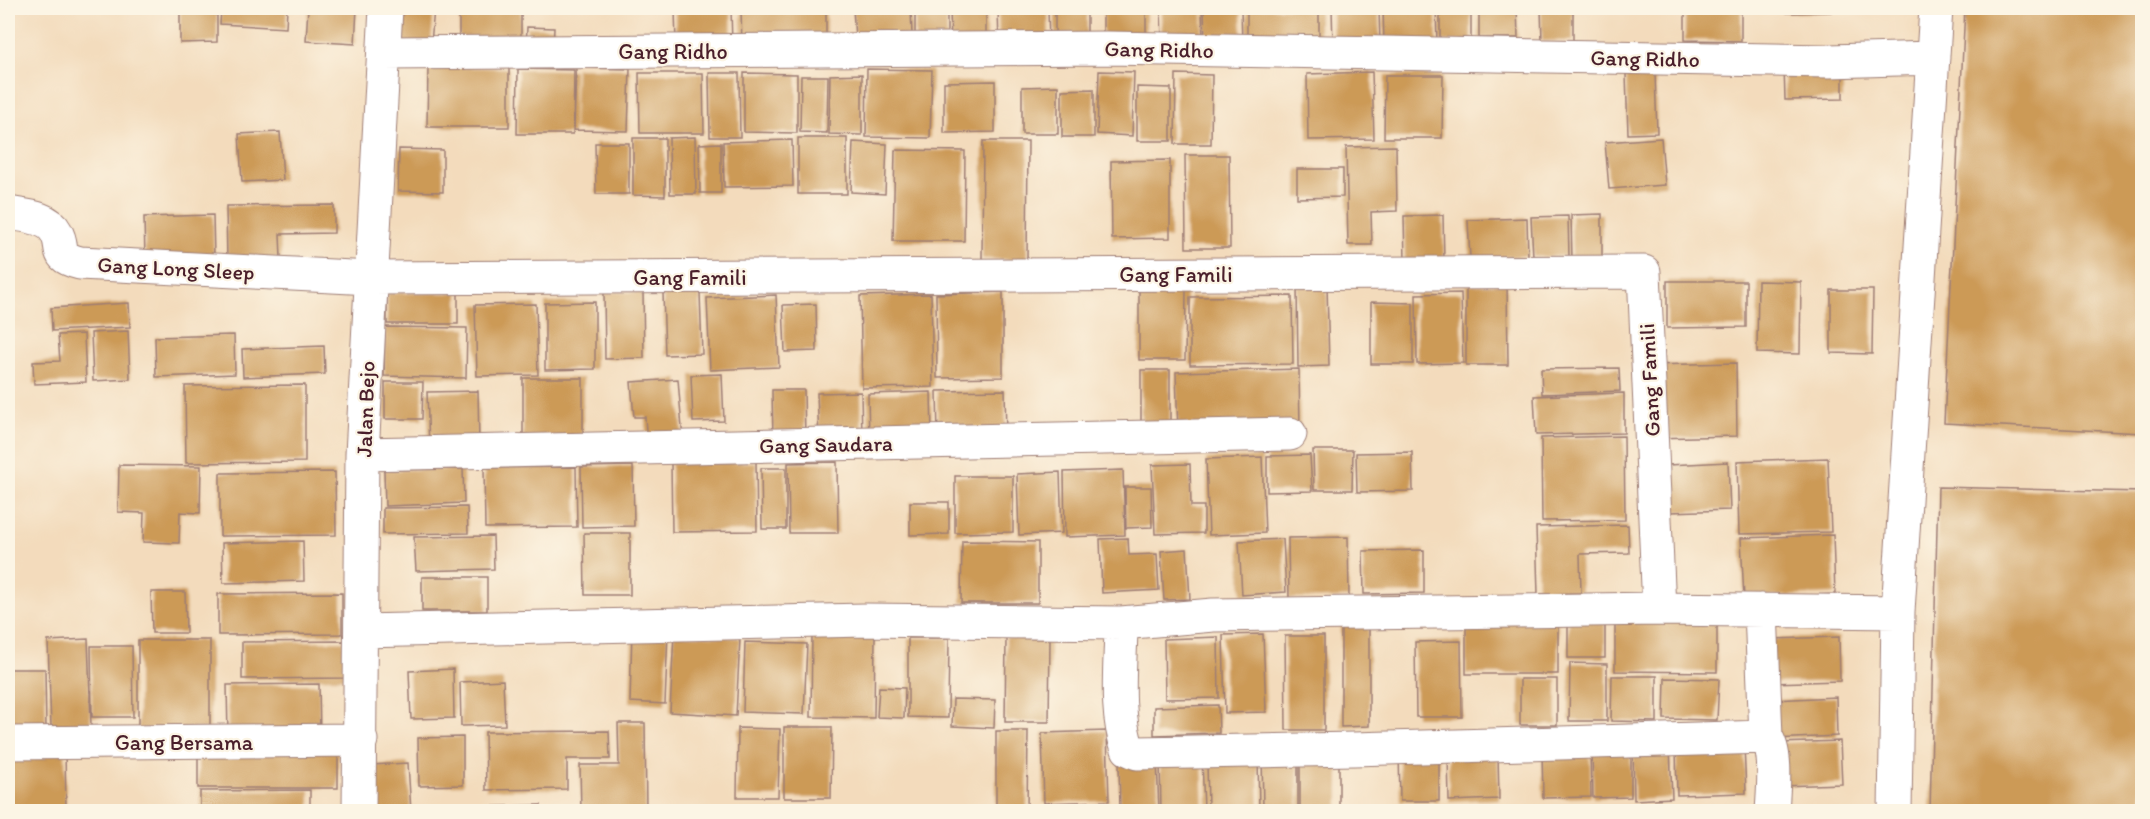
<svg xmlns="http://www.w3.org/2000/svg" width="2150" height="819" viewBox="0 0 2150 819" font-family="Itim,sans-serif">
  <style>
    .building { fill: #cc9a56 }
    .lines { fill: none; stroke-linecap: round; stroke-linejoin: round }
    .minor-casing { stroke: #9e7d74; stroke-width: 35 }
    .minor { stroke: #fff; stroke-width: 33 }
    .labels { text-anchor: middle; stroke-width: 4.5; stroke-linejoin: round; paint-order: stroke }
    .street-label { font-size: 22px; fill: #4a1f2b; stroke: #fcf5e5 }
  </style>
  <rect width="100%" height="100%" fill="#fcf5e5"/>
  <filter id="ink" filterUnits="userSpaceOnUse"><feTurbulence type="fractalNoise" baseFrequency=".0167" numOctaves="2"/><feDisplacementMap in="SourceGraphic" scale="12" xChannelSelector="R" yChannelSelector="G"/><feConvolveMatrix kernelMatrix="1 2 1 2 8 2 1 2 1" color-interpolation-filters="sRGB"/></filter>
  <filter id="wash" filterUnits="userSpaceOnUse"><feTurbulence type="fractalNoise" baseFrequency=".008" numOctaves="4" result="noise"/><feDisplacementMap in="SourceGraphic" scale="24" xChannelSelector="R" yChannelSelector="G"/><feGaussianBlur stdDeviation="1.35" result="paint"/><feColorMatrix in="noise" values="0 0 0 0 0 0 0 0 0 0 0 0 0 0 0 0 0 1.4 0 .05"/><feComposite in="paint" operator="in"/></filter>
  <g filter="url(#wash)">
    <rect width="100%" height="100%" fill="#f3dbbc"/>
    <g id="blocks">
      <path class="building" d="M221,8H287L286,28L220,24Z
        M308,8H357L355,44L306,41Z
        M403,8H434L431,44L400,42Z
        M675,8H731L732,45L676,46Z
        M741,8H826V46H742Z
        M853,8H911L912,36L855,38Z
        M915,8H947V42H915Z
        M950,8H986V44L951,45Z
        M998,8H1048L1049,45L999,46Z
        M1055,8H1087V45H1055Z
        M1103,8H1146V44L1103,45Z
        M1161,8H1202L1203,42L1162,43Z
        M1204,8H1241L1242,44H1205Z
        M1247,8H1319V44H1247Z
        M1332,8H1379L1380,44L1333,45Z
        M1383,8H1436L1437,43L1384,44Z
        M1440,8H1471V42L1440,41Z
        M1479,8H1517L1518,38H1479Z
        M1541,8H1573V41H1542Z
        M1685,8H1741V41L1685,40Z
        M1787,8H1831V12L1787,13Z
        M1965,8H2142V433L1944,423Z
        M180,10H217V42L180,43Z
        M459,10L521,11V47L459,46Z
        M527,27L554,28L553,47H526Z
        M1843,65V99L1785,100L1784,66Z
        M428,67L509,68V127H427Z
        M576,68L630,69L628,131L574,130Z
        M518,69L574,70L573,134H517Z
        M867,69L932,70L930,138L866,137Z
        M1099,71L1134,72L1132,136L1097,134Z
        M1372,72L1374,139L1308,140L1307,74Z
        M639,73H703L704,133H640Z
        M709,73H739L740,137H710Z
        M744,73L797,74V133L744,132Z
        M1655,73L1657,133L1628,134L1626,74Z
        M862,74V135L829,134L830,75Z
        M1176,74L1212,75L1211,144H1175Z
        M1385,75H1443L1442,138H1384Z
        M801,76H828L827,133L800,132Z
        M995,81V132L944,133V82Z
        M1058,86V134H1022V87Z
        M1137,87L1171,88V141H1137Z
        M1094,89V137H1062V90Z
        M280,132L283,180L242,182L239,134Z
        M695,137L696,194H670L669,138Z
        M633,138H665V196L633,195Z
        M798,138H847V194H798Z
        M1661,138L1665,185L1609,189L1605,142Z
        M792,140L793,186L724,187L723,142Z
        M983,141H1028L1027,260L982,259Z
        M853,142L887,144L885,194L851,192Z
        M595,143H629V194H596Z
        M721,143V193H700L699,144Z
        M1396,146L1397,211L1371,212L1372,245H1348L1346,147Z
        M399,149L443,150V192L398,191Z
        M895,150L965,151L964,241H893Z
        M1185,155H1229L1230,248H1186Z
        M1170,160V238L1112,239L1111,161Z
        M1297,169H1343V197L1297,198Z
        M334,205V233L280,234L281,259L227,260L226,206Z
        M1602,214V263H1572L1571,215Z
        M213,215L214,257L145,259L144,217Z
        M1443,215L1444,261L1405,262L1404,216Z
        M1568,216L1569,256L1533,257L1531,217Z
        M1527,218L1528,256L1470,258L1468,220Z
        M1667,281H1746V327L1667,328Z
        M1758,281L1801,282L1800,354L1757,353Z
        M1507,284L1508,365H1466V285Z
        M1327,285L1329,366L1298,367L1297,286Z
        M1139,290H1186L1185,360H1139Z
        M1831,290H1873L1872,354L1831,353Z
        M604,292H643L644,358L605,359Z
        M700,292L702,354L665,355L663,293Z
        M1003,292V377L937,378L936,294Z
        M387,293H458V324H387Z
        M1461,293L1463,363L1417,364L1416,294Z
        M931,294L933,387L862,388L860,296Z
        M776,295L779,367L710,370L707,298Z
        M1292,296L1293,364L1190,365V297Z
        M595,302V369L545,370V303Z
        M1371,302L1413,303V364H1371Z
        M129,303L130,327L52,331L51,308Z
        M536,304L538,375L477,376L475,305Z
        M816,304L817,351L785,352L783,305Z
        M385,327L467,328L466,378L384,376Z
        M128,331L130,379L93,381L91,333Z
        M84,334L86,382L34,384L33,362L60,361L58,335Z
        M234,335L235,374L156,377L155,337Z
        M324,346L325,374L243,377L242,349Z
        M1736,363L1737,436L1652,438L1650,365Z
        M1619,368L1620,391L1542,394L1541,369Z
        M1299,369L1300,430L1178,432L1176,372Z
        M1141,370H1170V430L1141,429Z
        M722,374L724,421L693,422L691,375Z
        M523,378H583V437L523,438Z
        M678,379L683,441L647,444L645,417H634L631,382Z
        M385,382H423L422,419H385Z
        M305,385V462L186,463L185,386Z
        M772,390H804L805,437L773,438Z
        M1005,390L1006,435L938,437L937,391Z
        M478,391L479,445L429,447L427,392Z
        M861,392L862,438L819,439L817,393Z
        M931,392L932,437L869,439L868,394Z
        M1624,393V433L1536,435L1534,396Z
        M1624,436L1625,520L1542,521L1541,438Z
        M1313,450H1353L1352,490H1314Z
        M1412,452L1413,491L1357,492L1356,453Z
        M1310,455L1312,491L1267,492V456Z
        M1262,457L1265,533L1209,535L1206,459Z
        M1828,458L1831,532L1739,534L1737,461Z
        M756,462L757,531L672,532L671,464Z
        M837,462L838,533H789L788,463Z
        M1728,462L1730,510L1670,512L1668,465Z
        M1190,464L1191,506H1204V533L1155,534L1152,465Z
        M119,465L201,466L200,513L180,512L179,543L143,542L144,513L118,512Z
        M633,466L634,526L582,527L581,467Z
        M576,467L577,527L485,528L484,468Z
        M761,468H786V529H762Z
        M463,469L464,503L385,506L384,470Z
        M1123,470L1125,535L1065,537L1064,472Z
        M335,472L336,535L220,536V473Z
        M1060,472L1062,533L1019,535L1017,474Z
        M955,476H1013V532L955,533Z
        M1125,487H1151L1152,527L1126,528Z
        M1938,487L2142,492V812H1930Z
        M910,502H949V534L910,535Z
        M467,507L468,533L383,534V508Z
        M1628,525L1629,553L1580,554L1581,593L1538,594L1536,527Z
        M584,533H630V595H585Z
        M1833,535L1835,594L1744,598L1741,538Z
        M493,536L494,569L416,571L414,537Z
        M1348,537L1349,598L1289,599L1288,538Z
        M1128,538L1129,555L1157,554L1159,590L1102,593L1100,539Z
        M1283,539L1286,592L1242,595L1239,541Z
        M303,541L304,581L223,583L222,543Z
        M962,541L1038,542V603H961Z
        M1187,549L1190,599L1164,600L1161,551Z
        M1424,550V593L1364,594L1363,551Z
        M422,577H487V611H422Z
        M151,592H185L186,633H152Z
        M342,593V634L218,635V594Z
        M1568,614H1605V658H1568Z
        M1466,615H1558V674H1466Z
        M1341,617H1369V726L1341,727Z
        M1615,619H1717V672L1615,671Z
        M632,630L668,632L665,704L630,702Z
        M674,634L740,638L736,716L670,712Z
        M1263,634L1266,712L1225,713L1223,635Z
        M812,635L875,636L874,718L811,717Z
        M1285,636H1324V730H1286Z
        M1218,637L1219,698L1165,699L1164,639Z
        M1839,637L1840,681L1770,683L1769,639Z
        M908,638H949L948,718L908,717Z
        M1006,638L1050,639L1049,722H1005Z
        M88,639L91,726L51,727L48,641Z
        M138,640H210V729H138Z
        M344,641V678L242,679V642Z
        M1461,641L1462,717H1416L1415,642Z
        M745,642L807,644L804,714L743,712Z
        M91,646H132L133,717H92Z
        M1570,663L1607,664V721H1569Z
        M8,669H45L46,729H8Z
        M453,669L454,718L411,719L409,671Z
        M1612,676H1657V722L1611,721Z
        M1665,678L1719,679L1717,720L1664,719Z
        M1520,679H1557V725H1520Z
        M503,680L505,725L461,726L460,682Z
        M319,684L320,737H228L227,685Z
        M879,687L905,688L904,718L877,717Z
        M1836,697L1837,736L1774,739L1773,700Z
        M953,699L995,700L994,728L952,726Z
        M1218,705L1219,733L1154,735V707Z
        M618,723H645L646,812H581L580,765H619Z
        M784,727H832L831,798H784Z
        M738,728L780,729L778,797H737Z
        M609,731L610,759H567V789L486,790L485,732Z
        M996,731H1028L1027,811H996Z
        M1107,731L1109,801L1044,803L1042,733Z
        M463,737V785L419,786L418,738Z
        M1840,741L1842,784L1781,786L1779,743Z
        M198,742H338V788H198Z
        M1744,744L1746,793L1677,795L1676,746Z
        M1592,745H1631V797L1593,798Z
        M1633,747H1670L1672,798L1634,800Z
        M65,748L66,812H9L8,749Z
        M1590,749L1591,797L1543,798L1542,750Z
        M1399,751L1439,752V801H1400Z
        M1298,752V809L1263,810L1262,753Z
        M1339,753V808H1300V754Z
        M1498,754L1499,799L1449,801L1448,755Z
        M1258,758L1259,810L1208,811L1207,759Z
        M1202,759L1204,809L1161,811L1160,761Z
        M1157,760L1159,811L1120,812L1119,761Z
        M408,763L411,812H374L371,765Z
        M310,790V812H200V791Z
        M541,805V812H429V808Z"/>
    </g>
  </g>
  <g filter="url(#ink)">
    <use href="#blocks" fill-opacity="0" stroke="#9e7d74" stroke-width="1.5"/>
    <g class="lines">
      <g class="minor-casing">
        <path id="minor" d="M384,53L1107,48L1829,61L1933,58
          M8,213C23,216 48,216 56,232C66,249 52,256 80,263L371,278L1644,272L1659,609
          M362,454L1290,434
          M1761,610L1766,737
          M1121,623C1121,663 1114,712 1128,749L1137,753L1354,749L1766,737C1778,752 1773,792 1772,812
          M361,631L865,620L1121,623L1213,615L1659,609L1898,612
          M8,743L361,740
          M359,812L362,454L386,8
          M1895,812L1898,612L1936,8"/>
      </g>
      <use href="#minor" class="minor"/>
    </g>
  </g>
  <g class="labels">
    <g class="street-label">
      <text transform="translate(1159 49) rotate(1)" y="8">Gang Ridho</text>
      <text x="673" y="59">Gang Ridho</text>
      <text transform="translate(1645 58) rotate(1)" y="8">Gang Ridho</text>
      <text transform="translate(176 268) rotate(3)" y="8">Gang Long Sleep</text>
      <text x="1176" y="282">Gang Famili</text>
      <text x="690" y="285">Gang Famili</text>
      <text transform="translate(1649 380) rotate(-93)" y="8">Gang Famili</text>
      <text transform="translate(365 409) rotate(-88)" y="8">Jalan Bejo</text>
      <text transform="translate(826 444) rotate(-1)" y="8">Gang Saudara</text>
      <text x="184" y="750">Gang Bersama</text>
    </g>
  </g>
  <rect width="2150" height="819" fill="none" stroke="#fcf5e5" stroke-width="30"/>
</svg>
